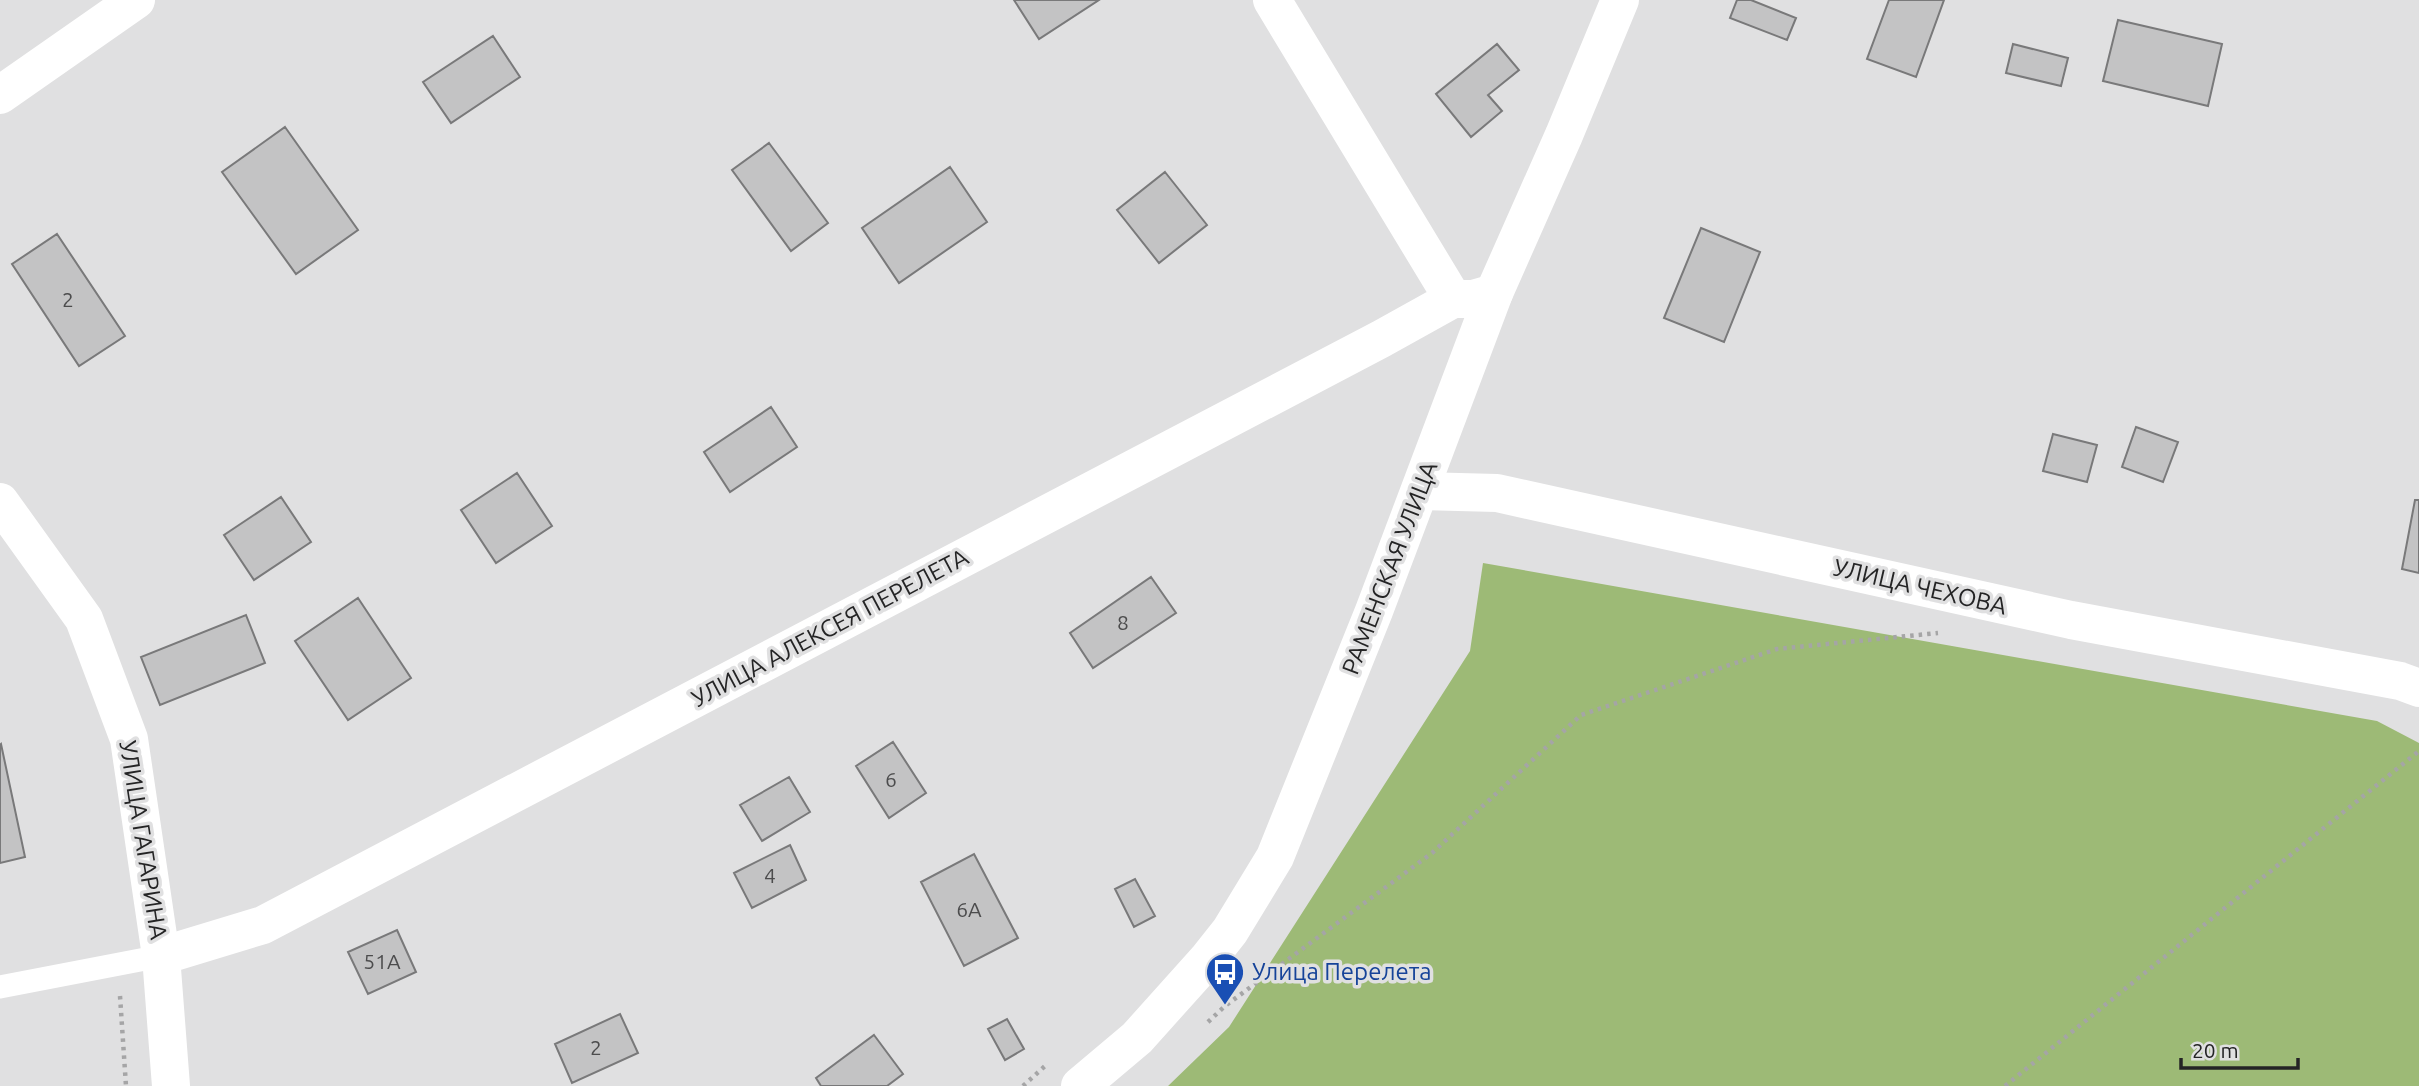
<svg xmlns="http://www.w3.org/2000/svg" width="2419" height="1086" viewBox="0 0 2419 1086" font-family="Ubuntu,sans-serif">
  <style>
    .forest { fill: #9dba76 }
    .building { fill: #c3c3c4; stroke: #79797a; stroke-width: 2 }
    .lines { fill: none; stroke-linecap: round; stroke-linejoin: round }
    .path { stroke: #a5a5a6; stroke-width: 4.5; stroke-dasharray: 3.5 5; stroke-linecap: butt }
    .lane { stroke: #fff; stroke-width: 23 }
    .street { stroke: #fff; stroke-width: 38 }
    .primary { stroke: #fff; stroke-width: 38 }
    .labels { text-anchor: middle; stroke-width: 7; stroke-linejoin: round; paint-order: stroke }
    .number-label { font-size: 21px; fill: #4c4c4d }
    .street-label { font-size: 24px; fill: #242425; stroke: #e0e0e1 }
    .transit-label { font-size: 24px; fill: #164399; stroke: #e0e0e1; text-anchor: start }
  </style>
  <rect width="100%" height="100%" fill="#e0e0e1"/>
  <path class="forest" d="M1483,563L2377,721L2419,743V1086H1168L1229,1027L1470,651Z"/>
  <path class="building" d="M1014,0H1099L1039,39Z
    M1737,0H1751L1796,18L1787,40L1730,18Z
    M1889,0H1944L1916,77L1867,59Z
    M2118,20L2222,44L2208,106L2103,81Z
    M493,36L520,77L451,123L423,82Z
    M1497,44L1519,70L1488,95L1502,111L1471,137L1436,94Z
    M2013,44L2068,58L2061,86L2006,73Z
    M285,127L358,230L296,274L222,172Z
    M769,143L828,223L791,251L732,170Z
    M950,167L987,222L899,283L862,228Z
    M1165,172L1207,225L1159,263L1117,210Z
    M1701,228L1760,252L1724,342L1664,318Z
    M57,234L125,336L79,366L12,264Z
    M771,407L797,447L730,492L704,452Z
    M2136,427L2178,442L2163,482L2122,467Z
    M2053,434L2097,445L2087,482L2043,471Z
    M517,473L552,526L496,563L461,510Z
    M281,497L311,542L254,580L224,535Z
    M2415,500H2419V573L2402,569Z
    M1151,577L1176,613L1093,668L1070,633Z
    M358,598L411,678L348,720L295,641Z
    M246,615L265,663L160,705L141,657Z
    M893,742L926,793L889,818L856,766Z
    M1,744L25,857L0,863V745Z
    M789,777L810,812L762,841L740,805Z
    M790,845L806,880L752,908L734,873Z
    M974,854L1018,938L964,966L921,882Z
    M1135,879L1155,916L1134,927L1115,889Z
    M397,930L416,972L368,994L348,952Z
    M620,1014L638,1053L572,1083L555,1044Z
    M1007,1019L1024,1049L1005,1060L988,1029Z
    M874,1035L903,1074L887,1086H821L816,1078Z"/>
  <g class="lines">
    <path class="path" d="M120,996L126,1086
      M1208,1022L1225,1006L1432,853L1581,715L1777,649L1938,633
      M1023,1086L1045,1066
      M2005,1086L2419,751"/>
    <path class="lane" d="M0,987L161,956"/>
    <path class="street" d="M1272,0L1453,299
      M0,95L136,0
      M1420,491L1497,493L2071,620L2400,681L2419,688
      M161,956L263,925L1381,339L1453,299H1473L1494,293"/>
    <path class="primary" d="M0,502L84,619L129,739L161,956L171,1086
      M1080,1086L1137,1038L1207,960L1230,931L1275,857L1374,611L1494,293L1564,135L1620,0"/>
  </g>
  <defs>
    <g id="bus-pin" transform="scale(2.0125)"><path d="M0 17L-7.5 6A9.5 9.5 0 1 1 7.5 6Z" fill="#1a4fb4" stroke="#e0e0e1"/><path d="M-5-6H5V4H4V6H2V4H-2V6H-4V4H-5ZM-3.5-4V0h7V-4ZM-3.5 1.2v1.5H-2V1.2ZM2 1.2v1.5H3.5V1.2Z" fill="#fff"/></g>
  </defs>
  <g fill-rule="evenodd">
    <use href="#bus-pin" x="1225" y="972"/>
  </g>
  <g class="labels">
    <g class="number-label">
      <text x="68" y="307">2</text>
      <text x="1123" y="630">8</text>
      <text x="891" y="787">6</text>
      <text x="770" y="883">4</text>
      <text x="969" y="917">6А</text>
      <text x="382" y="969">51А</text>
      <text x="596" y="1055">2</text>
    </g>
    <g class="street-label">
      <text transform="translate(1390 568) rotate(-69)" y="8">РАМЕНСКАЯ УЛИЦА</text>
      <text transform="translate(1920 587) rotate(13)" y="8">УЛИЦА ЧЕХОВА</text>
      <text transform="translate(830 628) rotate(-28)" y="8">УЛИЦА АЛЕКСЕЯ ПЕРЕЛЕТА</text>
      <text transform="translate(143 840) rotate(81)" y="8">УЛИЦА ГАГАРИНА</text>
    </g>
    <g class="transit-label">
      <text x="1252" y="980">Улица Перелета</text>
    </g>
  </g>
  <path d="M2181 1058v10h117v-10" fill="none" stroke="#242425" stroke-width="3.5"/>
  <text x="2192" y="1058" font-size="21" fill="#242425" stroke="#e0e0e1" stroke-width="5" paint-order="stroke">20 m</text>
</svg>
